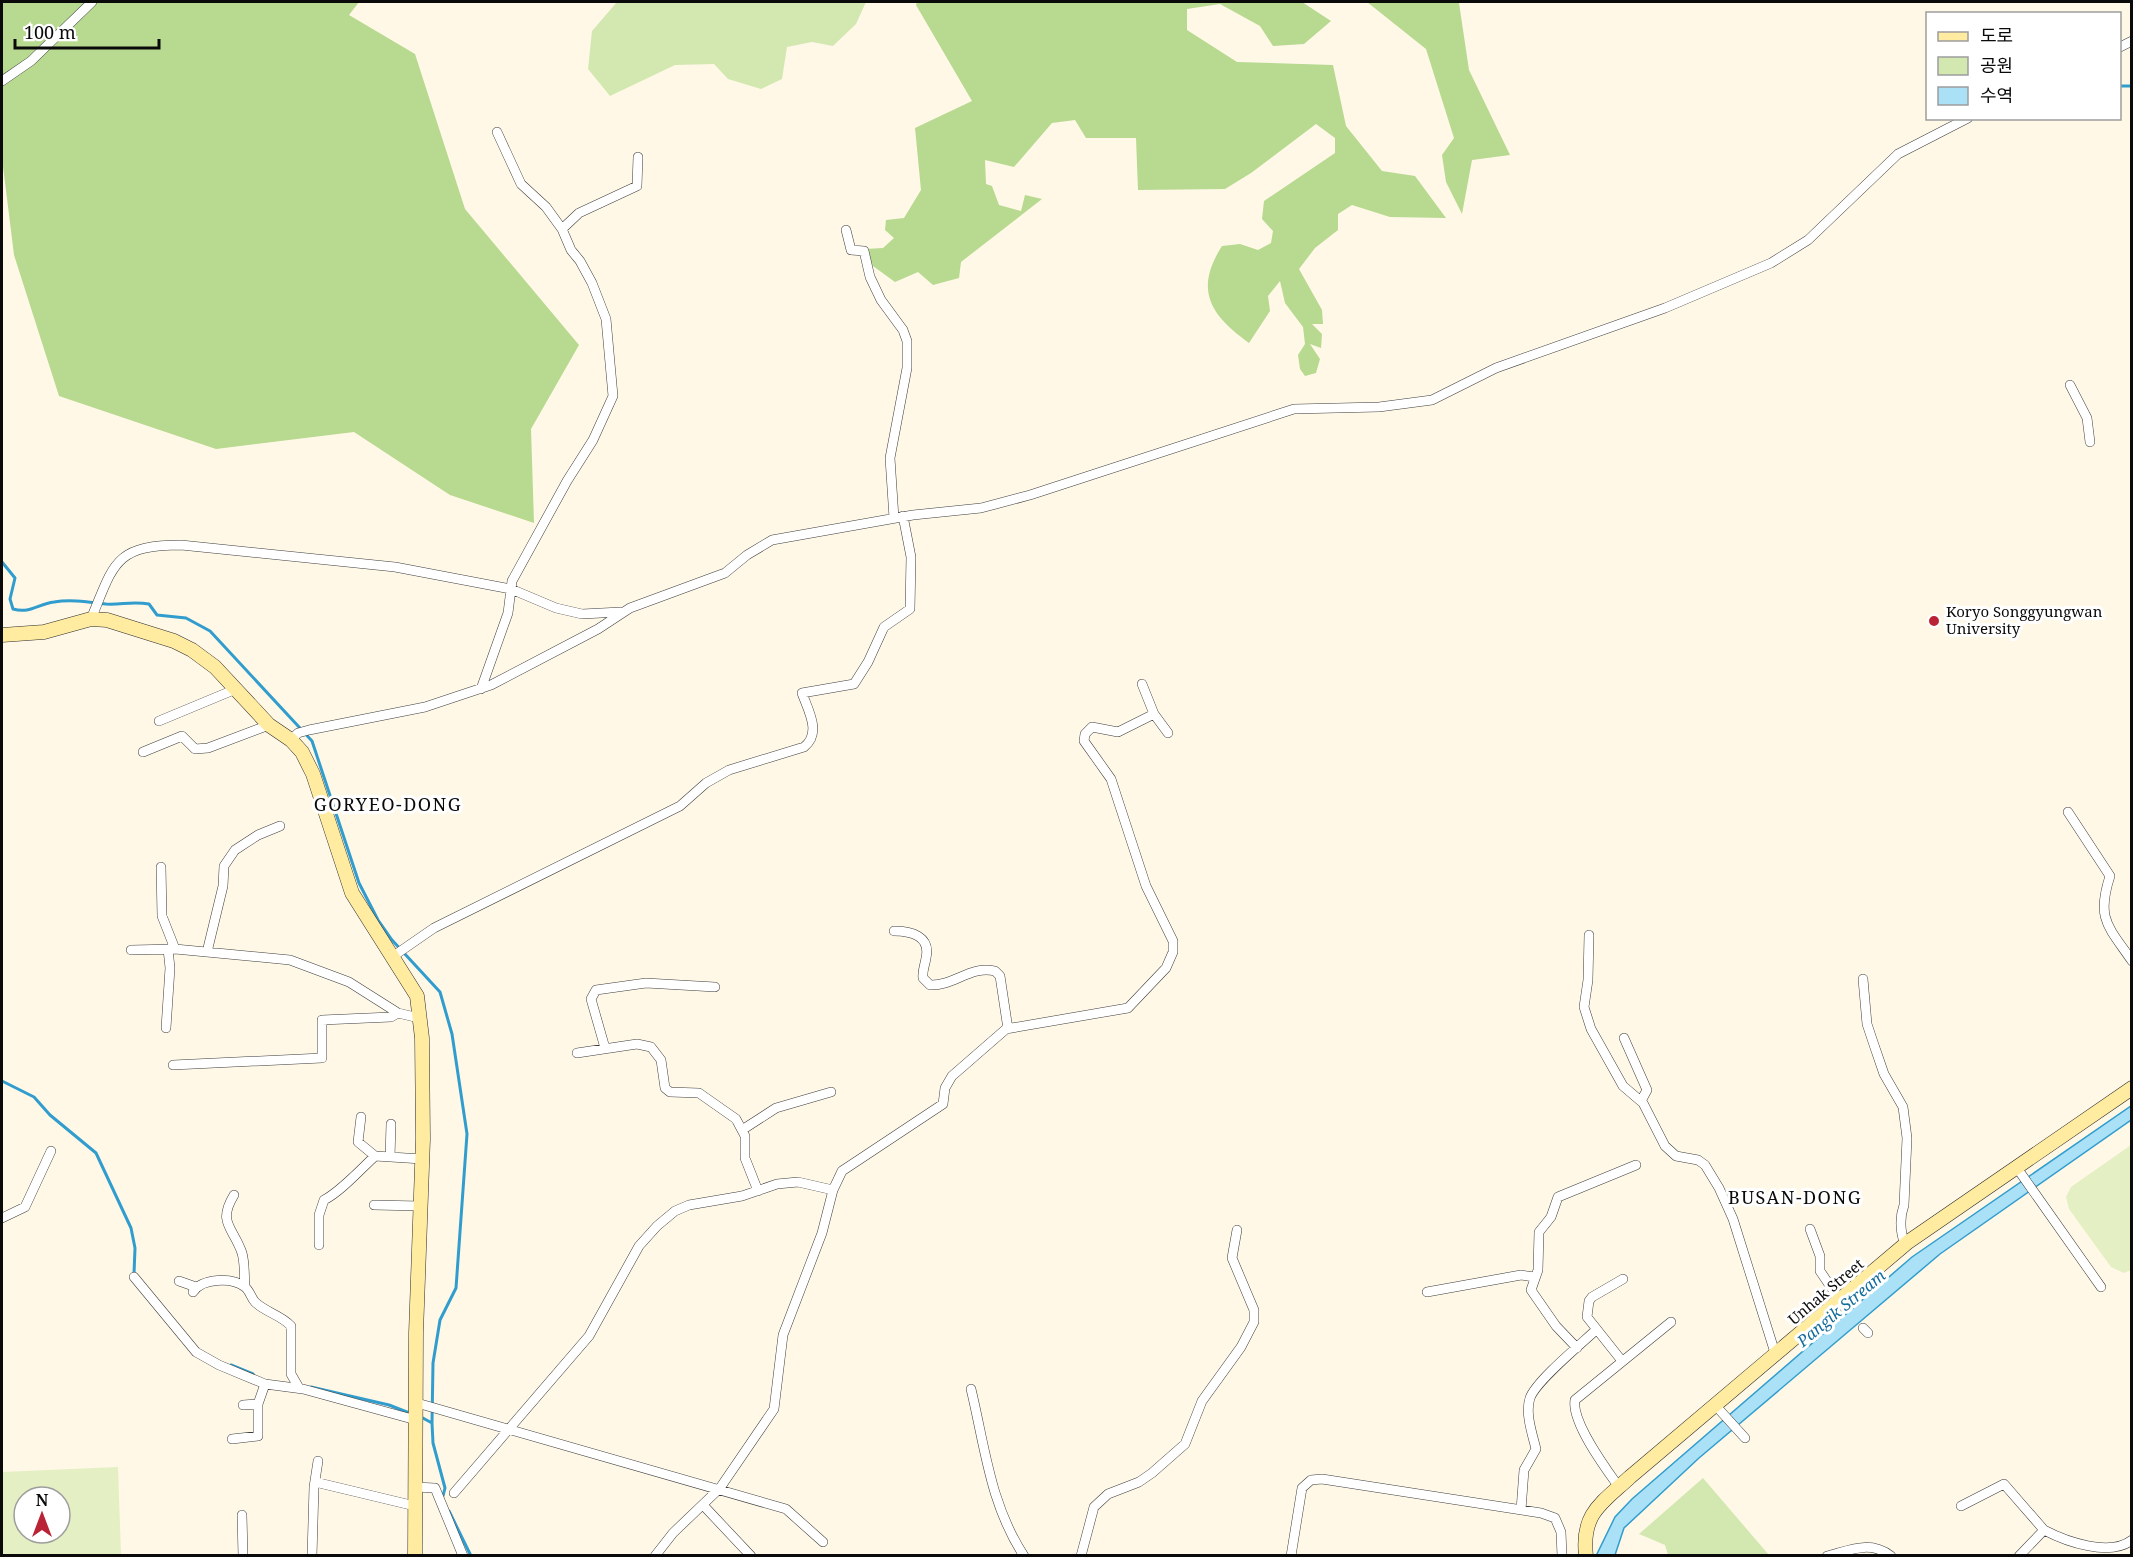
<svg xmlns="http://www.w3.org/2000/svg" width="2133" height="1557" viewBox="0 0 2133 1557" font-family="'Noto Serif','Noto Sans KR',serif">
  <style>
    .green { fill: #d3e8b1 }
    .forest { fill: #b7d990 }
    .pitch { fill: #e4efc3; fill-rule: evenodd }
    .water { fill: #abe1f6; stroke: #319dce; stroke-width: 1.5 }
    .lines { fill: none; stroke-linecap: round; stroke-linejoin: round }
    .stream { stroke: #319dce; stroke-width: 3 }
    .street-casing { stroke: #3d3d3d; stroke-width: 10 }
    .secondary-casing { stroke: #2c2c2c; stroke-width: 15 }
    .street { stroke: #fff; stroke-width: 9 }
    .secondary { stroke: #ffeca1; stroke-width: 14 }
    .poi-dot { fill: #ba2236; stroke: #fff; stroke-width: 2 }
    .labels { text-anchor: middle; stroke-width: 6; stroke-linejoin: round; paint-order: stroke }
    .poi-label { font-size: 15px; fill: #0a0a0a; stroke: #fff; text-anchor: start }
    .street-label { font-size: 15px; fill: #0a0a0a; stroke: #fff }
    .water-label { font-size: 16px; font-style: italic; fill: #136c9b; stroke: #fff }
    .quarter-label { font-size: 18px; letter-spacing: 1.5px; fill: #0a0a0a; stroke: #fff }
  </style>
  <rect width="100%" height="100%" fill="#fff8e6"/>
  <path class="green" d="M617,2H866L856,24L833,46L812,42L787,47L782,79L761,89L728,79L714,64L675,65L610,96L588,69L592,31Z
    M1703,1478L1769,1555H1668L1665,1545L1639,1534Z"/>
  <path class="forest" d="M2,2H359L349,15L415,54L465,209L579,345L531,429L534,523L450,495L354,432L216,449L59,396L14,255L2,158Z
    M917,2H1302L1331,21L1304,44L1273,46L1260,26L1220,4L1187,9V30L1237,62L1333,65L1346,126L1382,171L1415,176L1446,218L1390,217L1352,205L1338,214V230L1315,248L1299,269L1322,310L1323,324H1312L1322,334L1321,348L1310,344L1320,359L1316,373L1305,376L1300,369L1298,355L1305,344L1303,327L1285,303L1280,281L1268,296L1270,311L1249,343C1210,315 1194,290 1222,246L1240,244L1258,250L1271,243L1273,231L1262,219L1264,201L1335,153V138L1316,124L1251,173L1225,189L1138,190L1136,138H1086L1075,120L1052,123L1014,167L985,160L986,184L992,186L999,205L1021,211L1025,195L1042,199L961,262L959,278L933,285L918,272L895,282L873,266L865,249L883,248L894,238L885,230L886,220L904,218L921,190L915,128L972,101L916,5Z
    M1367,2L1459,3L1469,70L1510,155L1472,160L1462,214L1446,182L1442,155L1454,138L1426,49Z"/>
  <path class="pitch" d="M2131,1145V1270L2124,1273L2111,1267L2069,1209L2066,1197L2071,1187Z
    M118,1467L121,1555H2V1472ZM24,1497H60V1533H24Z"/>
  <path class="water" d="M2131,1106V1120L1940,1254L1699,1458L1624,1528L1615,1555L1596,1556L1615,1517L1632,1499L1912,1257Z"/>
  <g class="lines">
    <path class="stream" d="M2120,86H2132
      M2,562L15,578L10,599L13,609C30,614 38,604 54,602C71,599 89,602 106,604C121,605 132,601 149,604L157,615L186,618L210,631L312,741L359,883L378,920L392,940L440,992L452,1034L467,1134L456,1288L440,1320L433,1363L432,1423L433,1443L445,1488L443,1496
      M2,1081L34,1097L50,1115L96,1153L131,1228L135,1248L134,1274
      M231,1365L253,1374
      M311,1387L389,1405L412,1414
      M421,1417L432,1423
      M449,1511L471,1556"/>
    <g class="street-casing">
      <path id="street" d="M2120,47L2132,41
        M2,81L31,61L92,2
        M497,132L521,184L546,207L562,229
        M846,230L851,250L864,251L870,277L881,300L903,330L907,341V368L890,458L894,518
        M2070,385L2087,418L2090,442
        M91,619C114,564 114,545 181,545L395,567L511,589L556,608L582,614L621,612
        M481,689L508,613L512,581L567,481L593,440L613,396L606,319L592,283L580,261L571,250L562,229L579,213L637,186L638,157
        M1154,714L1168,733
        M159,721L236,689
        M291,740L298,733L309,730L425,707L491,685L598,629L630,608L725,573L747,555L772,540L913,515L981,508L1030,495L1294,409L1379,407L1432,400L1496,368L1665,308L1771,263L1808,240L1898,154L1968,118
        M143,752L182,736L195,749L208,748L269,725
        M2068,812L2110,876C2096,919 2108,926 2132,961
        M161,867L162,916L175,949
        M894,931C911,931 931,936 926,958C925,965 922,971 923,978L930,985C954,986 971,965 995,971L1000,976L1008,1029
        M1589,935L1588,980L1584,1007L1591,1029L1623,1086L1643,1103L1665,1146L1676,1156L1698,1160L1705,1165L1719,1188L1733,1219L1776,1356
        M131,950L175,949L290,960L349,982L398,1013L419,1018
        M207,952L223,886L224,866L235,850L258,835L280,826
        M392,957L434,928L680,806L706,783L729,770L804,747C822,733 808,710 802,693L854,684L868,662L884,627L910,609L911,557L903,516
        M1863,979L1867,1024L1873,1042L1884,1074L1903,1107L1907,1138L1904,1205C1899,1219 1900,1231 1905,1245
        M166,1028L170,968L168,949
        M1624,1038L1647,1090L1641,1101
        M605,1048L591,999L596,990L646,983L715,987
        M577,1053L637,1044L651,1047L661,1060L665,1088L670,1092L699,1093L736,1119L745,1136V1158L758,1191
        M173,1065L322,1058V1020L391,1017L398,1013
        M361,1117L358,1142L375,1156
        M742,1130L776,1108L831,1092
        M390,1157L391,1124
        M2017,1168L2101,1287
        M234,1195C217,1223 233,1227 242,1253C245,1263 244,1276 245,1287
        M374,1205L420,1206
        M2,1218L25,1207L51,1151
        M1810,1229L1820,1256V1271L1845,1308
        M319,1245V1215L324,1200C340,1192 360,1170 375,1156L422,1159
        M134,1277L196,1352L219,1365L265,1384L303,1389L416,1420
        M179,1281L196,1287
        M193,1292C202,1278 232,1277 245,1287C250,1291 251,1298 255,1302C265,1312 281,1315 291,1326V1374L299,1388
        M1427,1292L1521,1275L1534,1277
        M1863,1328L1868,1333
        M1577,1348L1556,1326L1531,1290L1538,1270L1539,1232L1551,1217L1558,1197L1636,1165
        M1622,1361L1587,1317L1589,1301L1592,1297L1623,1279
        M971,1389C985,1447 990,1504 1024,1556
        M417,1403L786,1509L823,1542
        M243,1405L258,1404
        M1715,1405L1745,1438
        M232,1439L258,1436V1404L265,1384
        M315,1482L415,1506
        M415,1487L435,1488L463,1556
        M1619,1487C1606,1469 1571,1422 1575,1400L1671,1322
        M454,1493L589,1336L639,1246L657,1226L675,1211L689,1205L742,1196L777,1184L798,1182L833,1190
        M703,1505L751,1556
        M1961,1506L2004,1484L2044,1530
        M1521,1510L1524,1470L1536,1449C1532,1433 1525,1413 1530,1398C1536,1381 1581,1344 1596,1330
        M242,1515L243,1556
        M312,1556L314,1487L318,1461
        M655,1556L673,1533L720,1488L774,1409L783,1335L822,1233L833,1190L842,1171L943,1104L945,1088L952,1076L1006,1029L1128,1008L1166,968L1173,952V941L1146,886L1111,779L1084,741L1085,734L1092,727L1118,732L1154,714L1142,684
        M1081,1556L1094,1507L1108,1494L1139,1482L1152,1473L1185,1444L1202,1401L1241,1347L1254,1322V1310L1232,1258L1237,1230
        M1291,1556L1302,1488L1311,1480L1322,1479L1541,1513L1555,1518L1561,1532L1562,1556
        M1827,1556C1850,1550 1870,1540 1891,1556
        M2019,1556L2044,1530C2067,1542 2110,1557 2132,1540"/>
    </g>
    <g class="secondary-casing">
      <path id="secondary" d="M2,635L44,632L91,619L107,620L174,641L192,650L215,667L269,725L291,740L302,752L313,774L352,893L417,996L422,1038L423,1139L416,1333L415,1556
        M1586,1556C1581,1513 1602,1503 1630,1477L1908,1242L2132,1088"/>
    </g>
    <use href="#street" class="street"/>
    <use href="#secondary" class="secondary"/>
  </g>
  <circle class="poi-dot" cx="1934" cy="621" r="6"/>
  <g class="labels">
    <g class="poi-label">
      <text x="1946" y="617">Koryo Songgyungwan<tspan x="1946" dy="17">University</tspan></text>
    </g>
    <g class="street-label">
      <text transform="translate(1826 1292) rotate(-40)" y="5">Unhak Street</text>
    </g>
    <g class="water-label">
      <text transform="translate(1841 1308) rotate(-40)" y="6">Pangik Stream</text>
    </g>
    <g class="quarter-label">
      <text x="388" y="811">GORYEO-DONG</text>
      <text x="1795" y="1204">BUSAN-DONG</text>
    </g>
  </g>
  <rect width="2133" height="1557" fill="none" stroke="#0a0a0a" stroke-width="6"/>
  <rect x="1926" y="12" width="195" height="108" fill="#ffffff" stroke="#9d9d9d" stroke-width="1.5"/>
  <rect x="1938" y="32" width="30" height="9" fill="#ffeca1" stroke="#9d9d9d" stroke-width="1.5"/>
  <text x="1980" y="42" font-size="18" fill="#0a0a0a">도로</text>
  <rect x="1938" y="57" width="30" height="18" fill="#d3e8b1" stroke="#9d9d9d" stroke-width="1.5"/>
  <text x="1980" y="72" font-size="18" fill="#0a0a0a">공원</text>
  <rect x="1938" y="87" width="30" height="18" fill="#abe1f6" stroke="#9d9d9d" stroke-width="1.5"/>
  <text x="1980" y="102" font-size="18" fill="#0a0a0a">수역</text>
  <g transform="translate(42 1515)"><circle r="28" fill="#ffffff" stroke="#9d9d9d" stroke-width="1.5"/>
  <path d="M0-4.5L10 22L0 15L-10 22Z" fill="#ba2236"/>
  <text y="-9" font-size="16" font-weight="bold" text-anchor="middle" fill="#0a0a0a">N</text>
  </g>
  <path d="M15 39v9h144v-9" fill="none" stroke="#0a0a0a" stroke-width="3"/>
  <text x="24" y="39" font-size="18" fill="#0a0a0a" stroke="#ffffff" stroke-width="4.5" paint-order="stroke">100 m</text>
</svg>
